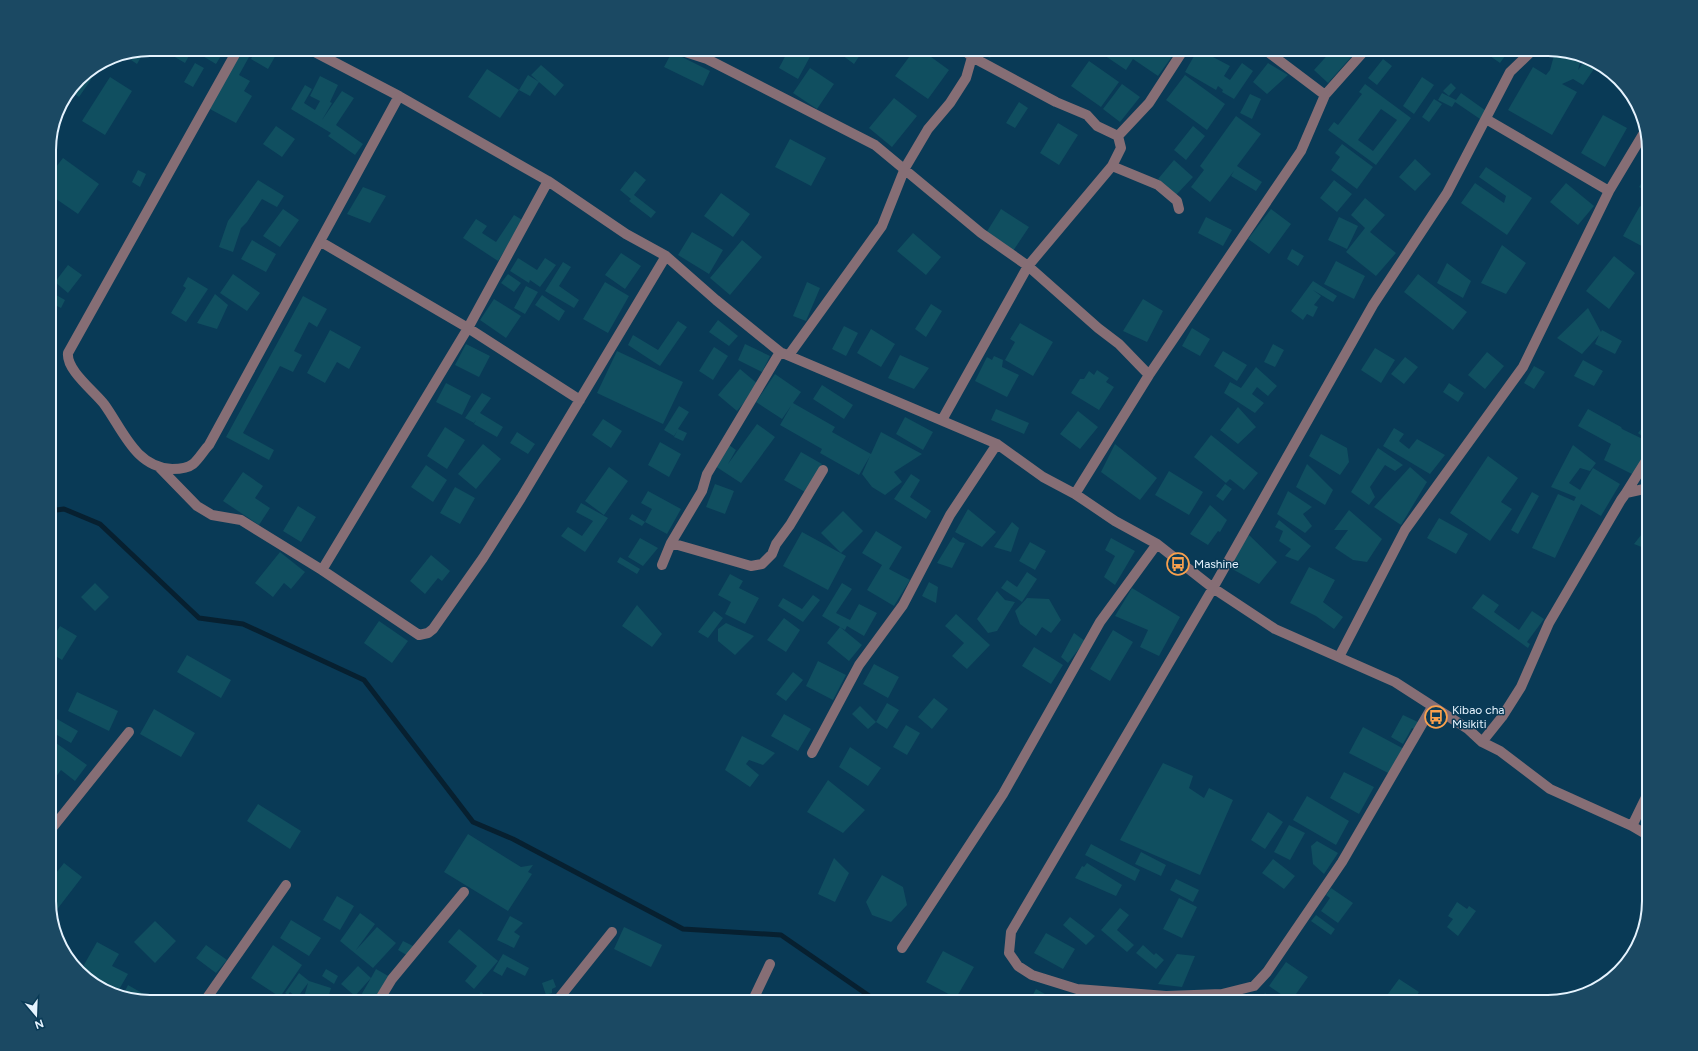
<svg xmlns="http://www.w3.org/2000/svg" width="1698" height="1051" viewBox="0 0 1698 1051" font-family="Figtree,sans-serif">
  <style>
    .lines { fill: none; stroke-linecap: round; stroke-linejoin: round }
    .stream { stroke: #072030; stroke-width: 5 }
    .building { fill: #104f60; fill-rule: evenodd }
    .minor { stroke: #866e75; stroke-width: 10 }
    .labels { text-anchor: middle; stroke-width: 3; stroke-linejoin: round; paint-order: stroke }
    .poi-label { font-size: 12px; fill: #e5f3fe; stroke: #093a56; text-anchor: start }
    .rim { fill: none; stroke: #e5f3fe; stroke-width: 2 }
  </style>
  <rect width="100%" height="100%" fill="#093a56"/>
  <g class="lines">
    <path class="stream" d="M49,511L64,509L100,524L199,618L243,624L364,680L473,822L513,839L683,929L781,935L878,1002"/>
  </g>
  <path class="building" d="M164,49H185L183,53L189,56L185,63L163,50Z
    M204,49H225L216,64L201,55Z
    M256,49H270L277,53L268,69L251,59Z
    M721,49H734L730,57L719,52Z
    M789,49H804L812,53L798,79L779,68Z
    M834,49H864L854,64Z
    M915,49H920L949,70L928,99L895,76Z
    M982,49H995L990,58L980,53Z
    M1095,49H1118L1128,56L1133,49H1165L1173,55L1158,76L1133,59L1126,70Z
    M1198,49L1230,66L1224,76L1230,80L1242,63L1253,71L1234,99L1222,92L1223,90L1218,86L1216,90L1185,72Z
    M1333,49H1344L1352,56L1328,83L1314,70Z
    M1480,49H1510L1500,63Z
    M145,50L137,64L131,60L136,52Z
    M672,52L710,71L703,86L664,67Z
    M1555,52L1585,59L1583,62L1580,63L1578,70L1585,60L1596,66L1583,85L1573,79L1562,84L1577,92L1552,135L1508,110L1533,67L1546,75L1550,70Z
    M240,53L249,57L239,75L250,81L244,91L252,96L236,123L208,108Z
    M1383,59L1392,66L1377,85L1368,78Z
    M1089,61L1119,82L1101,107L1071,86Z
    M103,62L79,97L70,91L79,78Z
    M195,63L204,68L193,87L184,82Z
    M1268,63L1288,75L1267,94L1253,82Z
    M541,65L564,85L555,96L539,82L530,96L519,90L500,118L468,97L487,69L519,90L528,75L539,82L531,75Z
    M810,68L834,84L817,109L793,93Z
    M1185,75L1225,104L1207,130L1166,100Z
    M320,76L338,85L330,102L332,103L322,120L342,91L354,98L336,125L363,144L355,155L328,136L331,133L291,109L305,85L312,89L304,103L315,110L320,101L310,96Z
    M110,77L132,91L105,135L82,121Z
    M1422,77L1434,85L1414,114L1403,106Z
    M1451,83L1456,88L1449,96L1443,91Z
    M1122,84L1140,97L1120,122L1103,109Z
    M1365,84L1411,118L1376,165L1328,130L1334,122L1338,125L1362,94L1359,92ZM1381,109L1397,120L1373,151L1358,140Z
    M1442,93L1456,100L1461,93L1489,113L1483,121L1455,102L1452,107L1438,100Z
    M1250,94L1261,99L1252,119L1240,113Z
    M894,98L917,116L892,147L869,128Z
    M1434,99L1442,104L1429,122L1422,117Z
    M1019,102L1028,108L1015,128L1006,123Z
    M1603,115L1627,128L1605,167L1581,153Z
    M1236,116L1261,134L1237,166L1262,182L1256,191L1231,176L1234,171L1210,202L1191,187L1204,170L1200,166Z
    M1058,123L1078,135L1059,165L1040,153Z
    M276,126L295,139L282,157L263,144Z
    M1193,126L1205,136L1186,160L1174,150Z
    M790,139L826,158L811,186L775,167Z
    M1342,144L1373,167L1357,189L1331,170L1340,157L1335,153Z
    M63,158L99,184L78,214L49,194V176Z
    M1415,159L1431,174L1415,191L1399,177Z
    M1174,160L1193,177L1176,195L1158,179Z
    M1486,167L1532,198L1507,235L1461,203L1475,183L1504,203L1506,196L1479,177Z
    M138,170L146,174L140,187L132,182Z
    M635,171L646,180L634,195L656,212L651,218L629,201L631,199L620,190Z
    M1646,176L1649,178V193L1639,187Z
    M258,180L284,196L277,207L262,199L247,222L241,228L233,252L219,247L228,221Z
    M1334,180L1352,194L1337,212L1320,198Z
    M1566,183L1594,206L1578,225L1550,202Z
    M363,187L386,196L370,223L347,214Z
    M721,193L750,214L733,237L704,216Z
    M1365,198L1385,215L1370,232L1396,253L1376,276L1346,252L1365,228L1351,215Z
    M1640,206L1649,211V250L1623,236Z
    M283,209L299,220L280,247L263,236Z
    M1001,209L1029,227L1013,251L986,233Z
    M1271,209L1291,224L1269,254L1248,239Z
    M514,215L524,221L498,261L463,238L476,219L487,226L482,233L496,242Z
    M1206,217L1232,230L1223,246L1198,233Z
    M1339,217L1358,226L1347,249L1328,240Z
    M692,232L723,250L709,274L678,255Z
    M913,233L941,257L926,275L897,251Z
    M49,235L55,243L51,263L49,262Z
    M252,240L276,254L266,272L241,259Z
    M742,240L762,257L730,295L710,278Z
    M1502,245L1526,263L1506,294L1481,283Z
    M1292,249L1304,256L1298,266L1287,259Z
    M621,253L641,266L625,289L605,275Z
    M1614,256L1635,273L1609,309L1586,291Z
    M518,258L537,270L545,258L556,265L540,287L530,280L529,283L510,271Z
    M1336,261L1365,276L1354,299L1324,284Z
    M563,262L571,267L559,286L579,300L574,308L545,291Z
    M1447,263L1471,281L1463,298L1437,283Z
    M68,265L82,275L68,293L55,282Z
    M233,274L260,293L247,311L220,293Z
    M508,274L521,283L514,292L501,283Z
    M1418,274L1467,312L1453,330L1404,292Z
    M188,277L208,289L186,322L171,313L186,288L183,286Z
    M1313,281L1337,296L1333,302L1313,290L1321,296L1314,305L1318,307L1313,317L1307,314L1303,320L1291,311Z
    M605,282L629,296L608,333L583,319Z
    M807,282L820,288L806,321L793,316Z
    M526,286L538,292L525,314L514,308Z
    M49,291L65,300L61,308L49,302Z
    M215,294L228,305L217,329L197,323Z
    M542,295L565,311L559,321L535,305Z
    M303,296L327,309L317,327L309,322L294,351L302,355L293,372L280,366L243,433L274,450L269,460L226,437Z
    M494,299L521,316L506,338L480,320Z
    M1143,299L1163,311L1147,342L1123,331Z
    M931,304L942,311L926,337L915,329Z
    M1588,308L1601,332L1602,330L1622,341L1615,354L1595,344L1599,335L1582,354L1557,338Z
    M718,320L738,336L729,346L709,332Z
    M678,321L687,327L660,366L628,345L633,335L658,350Z
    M1020,323L1053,342L1033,376L1005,360L1015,342L1010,339Z
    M844,326L858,333L846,356L832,349Z
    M1192,328L1210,339L1200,356L1182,346Z
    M871,329L895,344L881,367L857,353Z
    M330,330L361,347L349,369L337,362L325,383L307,373Z
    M466,344L490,356L479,377L455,365Z
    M745,344L770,356L762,372L738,360Z
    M1273,344L1284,350L1275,367L1264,362Z
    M714,347L728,356L713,380L699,371Z
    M1375,348L1395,360L1381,383L1361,370Z
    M617,351L683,382L663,424L597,393Z
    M1223,351L1247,365L1237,381L1214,366Z
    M1487,352L1504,366L1485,389L1468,375Z
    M900,355L929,368L914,389L888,378Z
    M994,356L1003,360L1002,367L1019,375L1007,397L975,381L987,357L992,360Z
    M1405,357L1418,367L1404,384L1391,374Z
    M1583,360L1603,371L1594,386L1574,376Z
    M1534,366L1545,372L1534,389L1524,383Z
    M1256,367L1277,386L1268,396L1257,387L1252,394L1264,403L1255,413L1224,393L1230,382L1241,388Z
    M740,369L759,385L737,411L718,395Z
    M1097,370L1109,378L1106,382L1114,387L1099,410L1071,393L1080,379H1084L1089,371L1094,375Z
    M775,374L801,392L793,403L835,427L832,432L871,454L881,432L922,454L894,472L902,482L885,495L872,487L862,474L870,456L859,475L820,453L822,449L780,425L791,406L782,419L756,402Z
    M446,383L471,396L462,415L436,402Z
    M1449,383L1464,393L1458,402L1443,392Z
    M822,385L853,405L844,419L813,399Z
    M482,393L491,398L480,413L503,427L497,437L474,424L476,420L474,423L465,418Z
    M679,406L689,412L678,429L687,433L683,441L674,437L677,431L674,436L664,430Z
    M1238,407L1256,427L1238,444L1220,430Z
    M996,409L1029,423L1024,434L991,420Z
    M1588,409L1621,427L1622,429L1649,442L1634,475L1604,460L1611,444L1578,426Z
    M1078,411L1098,427L1080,449L1060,434Z
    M905,417L933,432L923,450L896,434Z
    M603,419L622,431L611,448L592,435Z
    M1649,419V442L1638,433Z
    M757,424L775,437L741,483L715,466L729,445L736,450L728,464Z
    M445,427L465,440L447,469L427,456Z
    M1394,428L1404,434L1399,441L1409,449L1417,439L1445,455L1430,474L1383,446Z
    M517,432L535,444L528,454L510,443Z
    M1321,434L1347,448L1349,462L1340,475L1309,456Z
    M1211,435L1258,473L1244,490L1230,479L1226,483L1194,457Z
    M660,442L681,454L669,477L648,465Z
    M483,444L501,459L476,489L458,474Z
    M1115,444L1157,478L1140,500L1101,472Z
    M1573,445L1596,463L1590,471L1580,468L1569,483L1580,490L1593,468L1620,484L1601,516L1581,504L1555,558L1532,548L1558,494L1574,501L1576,497L1551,487Z
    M1378,448L1403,465L1395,471L1385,465L1370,487L1375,497L1369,505L1351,492Z
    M801,452L822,464L805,492L784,480Z
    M1488,456L1518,478L1501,502L1512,509L1490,541L1450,513Z
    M1307,464L1333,490L1325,505L1296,487Z
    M426,465L447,480L433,502L411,487Z
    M609,467L628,481L604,515L585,501Z
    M1410,467L1427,482L1401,525L1374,507Z
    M1169,471L1203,492L1189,515L1155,495Z
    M243,472L263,486L255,498L270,508L259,525L223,501Z
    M911,474L920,480L910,497L931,511L926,519L894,499Z
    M715,484L734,491L725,514L706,507Z
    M1225,484L1232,489L1223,501L1216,496Z
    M455,487L475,498L460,524L440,513Z
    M648,491L681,509L667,534L645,522L652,509L641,503Z
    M1288,491L1312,507L1303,514L1312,526L1305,533L1277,514Z
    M1532,492L1539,496L1518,534L1511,530Z
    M581,503L608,518L585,552L561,536L568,527L582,536L593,521L576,512Z
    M1210,505L1227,520L1220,532L1218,531L1208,545L1190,534Z
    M298,506L316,517L301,542L283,531Z
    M968,509L996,532L982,547L955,532Z
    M1349,510L1382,539L1367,562L1353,560L1335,548L1348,530H1334Z
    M843,511L863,531L841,553L821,533Z
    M632,514L645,522L642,526L629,519Z
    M1439,518L1468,534L1456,554L1427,538Z
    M1279,520L1311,546L1298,561L1285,556L1291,549L1279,541L1283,531L1275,527Z
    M1012,522L1019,528L1011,552L994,547Z
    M1649,525V550L1634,544Z
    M876,531L902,547L889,569L910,580L894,606L867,590L882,565L862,553Z
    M802,532L846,556L828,590L783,566Z
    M1249,535L1277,562L1259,584L1227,566Z
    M953,537L960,542L965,543L952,568L937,563Z
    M640,538L658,548L643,566L628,557Z
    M1111,538L1135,551L1115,585L1104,577L1115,556L1105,550Z
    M1030,542L1046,551L1035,570L1019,561Z
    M280,552L305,572L291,589L284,583L273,597L255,583Z
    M431,555L450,571L442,581L438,578L425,594L410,581Z
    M620,557L640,569L637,574L617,562Z
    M1309,567L1335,580L1323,602L1343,617L1334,629L1316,616L1290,603Z
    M1027,572L1037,579L1022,602L1001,588L1007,580L1017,587Z
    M730,574L743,581L739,588L759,598L745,624L725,614L731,602L718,595Z
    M929,582L938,587L936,603L922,596Z
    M95,583L109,597L95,611L81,597Z
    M842,583L852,589L836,613L850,620L859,604L877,613L864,636L847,626L845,630L822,616Z
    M1132,588L1180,617L1159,656L1140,647L1148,630L1115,616Z
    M997,591L1005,600L1015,602L997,631L988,633L977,619Z
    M1483,594L1499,605L1494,612L1519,630L1532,611L1544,619L1527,642L1530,644L1528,648L1472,608Z
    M813,595L820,600L803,622L778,606L783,598L802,609Z
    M1027,598L1049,599L1061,620L1051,633L1042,627L1036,636L1020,624L1015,611Z
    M637,605L662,634L652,647L622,626Z
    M714,611L723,618L708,638L698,632Z
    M956,614L990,645L967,669L952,656L964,643L945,626Z
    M784,618L800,630L786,652L767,640Z
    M379,621L408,641L392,663L364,643Z
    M726,623L754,636L735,655L718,641V629Z
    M60,626L77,636L62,660L49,652V644Z
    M840,627L862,645L849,661L827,643Z
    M1113,630L1133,642L1110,681L1090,669Z
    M1074,633L1085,641L1068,663L1061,657Z
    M1034,647L1063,665L1051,684L1022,666Z
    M187,655L231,680L221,698L177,672Z
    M818,661L846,675L833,700L806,686Z
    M874,664L899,677L888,698L863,684Z
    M793,672L803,680L786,701L776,694Z
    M77,692L118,711L109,731L68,711Z
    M934,698L948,709L932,729L918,717Z
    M887,703L899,710L887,729L876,722Z
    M860,706L876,722L868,729L852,714Z
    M154,709L195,733L181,757L140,734Z
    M784,714L811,729L798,751L771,736Z
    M1403,715L1420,723L1416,730L1412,728L1403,744L1391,737Z
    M57,719L78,731L71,743L50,731Z
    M906,725L920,733L907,755L893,747Z
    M1363,727L1404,749L1390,774L1349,753Z
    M742,736L775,753L763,765L749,760L746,764L759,775L750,787L725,770Z
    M49,738L87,765L75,781L61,770L52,782L49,780V766L51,763L49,762Z
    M850,747L881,768L868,786L839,767Z
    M1163,763L1193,776L1189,788L1204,798L1209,788L1233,800L1200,875L1120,840Z
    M1344,772L1374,787L1359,814L1330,798Z
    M828,780L865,810L843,833L807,812Z
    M1307,796L1349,821L1336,845L1293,820Z
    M258,804L301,831L290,849L247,821Z
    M1268,812L1283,822L1265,849L1251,840Z
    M1289,825L1305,833L1290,860L1274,852Z
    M468,834L521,867L533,865L528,872L532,874L508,911L444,872Z
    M1317,841L1338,853L1324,874L1313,864L1311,846Z
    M1091,844L1140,870L1135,881L1085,855Z
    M1141,852L1166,865L1161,876L1135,864Z
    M834,858L849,873L835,902L818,894Z
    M1273,859L1295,876L1284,889L1262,873Z
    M64,863L82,877L52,916L49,907V882Z
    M1087,863L1122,885L1116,896L1075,878L1082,866L1084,867Z
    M882,875L903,887L907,905L891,922L872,915L866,902Z
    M1176,879L1199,890L1193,902L1170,890Z
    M1331,888L1353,903L1338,923L1321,911L1330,898L1326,895Z
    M337,896L354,906L340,930L323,920Z
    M1179,898L1197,907L1182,938L1163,929Z
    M1457,902L1467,909L1469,906L1476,911L1458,936L1447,927L1453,919L1448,916Z
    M1120,908L1129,915L1117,930L1134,945L1127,952L1101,930Z
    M360,913L375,924L356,950L377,927L396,943L373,968L340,941Z
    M1646,913L1644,919L1642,929L1637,925Z
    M1316,915L1335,929L1331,935L1311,921Z
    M510,916L523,923L514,932L520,936L514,948L497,940Z
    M1070,917L1095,936L1086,945L1063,925Z
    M291,920L321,938L309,956L280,938Z
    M155,921L176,941L155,963L134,942Z
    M624,927L662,945L651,967L614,949Z
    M459,929L498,961L474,989L465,981L477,966L448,942Z
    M1046,933L1075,949L1063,969L1034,953Z
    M403,941L415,947L410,957L398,950Z
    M97,942L119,954L112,966L128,974L117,993L99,988L81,970Z
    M206,945L227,960L216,973L196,958Z
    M273,945L302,965L280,997L251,978Z
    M1143,945L1154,955L1156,953L1164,960L1156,969L1136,953Z
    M943,951L974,967L956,998L926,982Z
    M503,954L529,968L525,976L507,967L502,976L493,971Z
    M1177,954L1195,956L1182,987L1158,984Z
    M1286,962L1308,977L1291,1001L1269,986Z
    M358,966L371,978L376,969L390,977L376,1002H370L360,997L371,978L355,996L341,984Z
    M326,969L338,976L334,984L322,976Z
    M299,973L309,981L331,988L327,1002H319L304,997L308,983L297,998L290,992L288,995L285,993Z
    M553,979L556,987L552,989V993L546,995L542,983Z
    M1399,979L1419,992L1412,1002H1382Z
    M128,985L154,1000L153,1002L123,995Z
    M1036,989L1059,1002H1029Z
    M481,992L493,1002H473Z
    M1265,993L1277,1002H1259Z
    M641,995L651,1002H636Z
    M164,997L173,1002H162Z
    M774,998L779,1002H771Z"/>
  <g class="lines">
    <path class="minor" d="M238,49L68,353C66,370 94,391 104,404C123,430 135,467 172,469C179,469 188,468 193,464C199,459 204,450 209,445L399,96
      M309,49L399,96L548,181L626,234L666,256L716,300L780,352L997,444L1043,477L1075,494L1115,521L1157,544L1213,588L1275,629L1395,682L1468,729L1482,742L1500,751L1550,789L1632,826L1649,836
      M676,49L707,59L875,145L981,233L1028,266L1098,328L1119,344L1149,375
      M1264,49L1325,95
      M972,57L1056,102L1087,115L1097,126L1118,136
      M1486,119L1609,191
      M1112,166L1158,185L1177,201L1179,209
      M321,242L468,328L580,400
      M789,355L882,226L905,168L928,129L950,103L966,78L972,57L963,49
      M942,420L1028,266L1112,166L1121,148L1118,136L1149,103L1184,49
      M160,468L197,506L212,515L241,520L322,570L419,635L428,633L433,629L483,558L521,498L666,256
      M1626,493L1649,456
      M1075,494L1149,375L1301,151L1325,95L1366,49
      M671,543L702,491L707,474L780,352
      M662,565L671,543L751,566L762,564L772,554L776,544L790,525L823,470
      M322,570L468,328L548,181
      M1339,657L1405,530L1523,367L1609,191L1645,131
      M1432,707L1342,862L1267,972L1254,986L1222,994L1166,996L1077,989L1032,975L1018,966L1009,953L1011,932L1213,588L1373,305L1447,193L1510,72L1534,49
      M1482,742L1502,717L1521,687L1549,623L1621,500L1626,493L1644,489L1649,492
      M812,753L859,665L903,605L950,515L997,444
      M1632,826L1649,791
      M49,832L129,732
      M902,948L1003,794L1100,622L1157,544
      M204,1002L286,885
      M378,1002L392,979L464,892
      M556,1002L612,932
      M752,1002L770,964"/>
  </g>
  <defs>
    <g id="bus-ring" transform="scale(1.15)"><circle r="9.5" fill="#093a56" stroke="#f9a04d" stroke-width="1.5"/><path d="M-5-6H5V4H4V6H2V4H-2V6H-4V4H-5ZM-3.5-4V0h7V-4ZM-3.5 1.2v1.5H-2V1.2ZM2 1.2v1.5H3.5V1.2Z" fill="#f9a04d"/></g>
  </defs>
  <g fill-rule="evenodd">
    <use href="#bus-ring" x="1178" y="564"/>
    <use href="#bus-ring" x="1436" y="717"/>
  </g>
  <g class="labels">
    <g class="poi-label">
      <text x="1194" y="568">Mashine</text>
      <text x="1452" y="714">Kibao cha<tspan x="1452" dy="14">Msikiti</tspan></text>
    </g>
  </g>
  <path d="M0 0H1698V1051H0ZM150 56H1548A94 94 0 0 1 1642 150V901A94 94 0 0 1 1548 995H150A94 94 0 0 1 56 901V150A94 94 0 0 1 150 56Z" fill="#1b4963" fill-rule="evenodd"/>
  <path class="rim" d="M150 56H1548A94 94 0 0 1 1642 150V901A94 94 0 0 1 1548 995H150A94 94 0 0 1 56 901V150A94 94 0 0 1 150 56Z"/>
  <g transform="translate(36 1015) rotate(161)" stroke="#093a56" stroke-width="3" paint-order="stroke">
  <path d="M0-3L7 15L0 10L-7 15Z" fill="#e5f3fe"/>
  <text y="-6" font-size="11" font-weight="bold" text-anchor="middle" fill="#e5f3fe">N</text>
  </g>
</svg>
